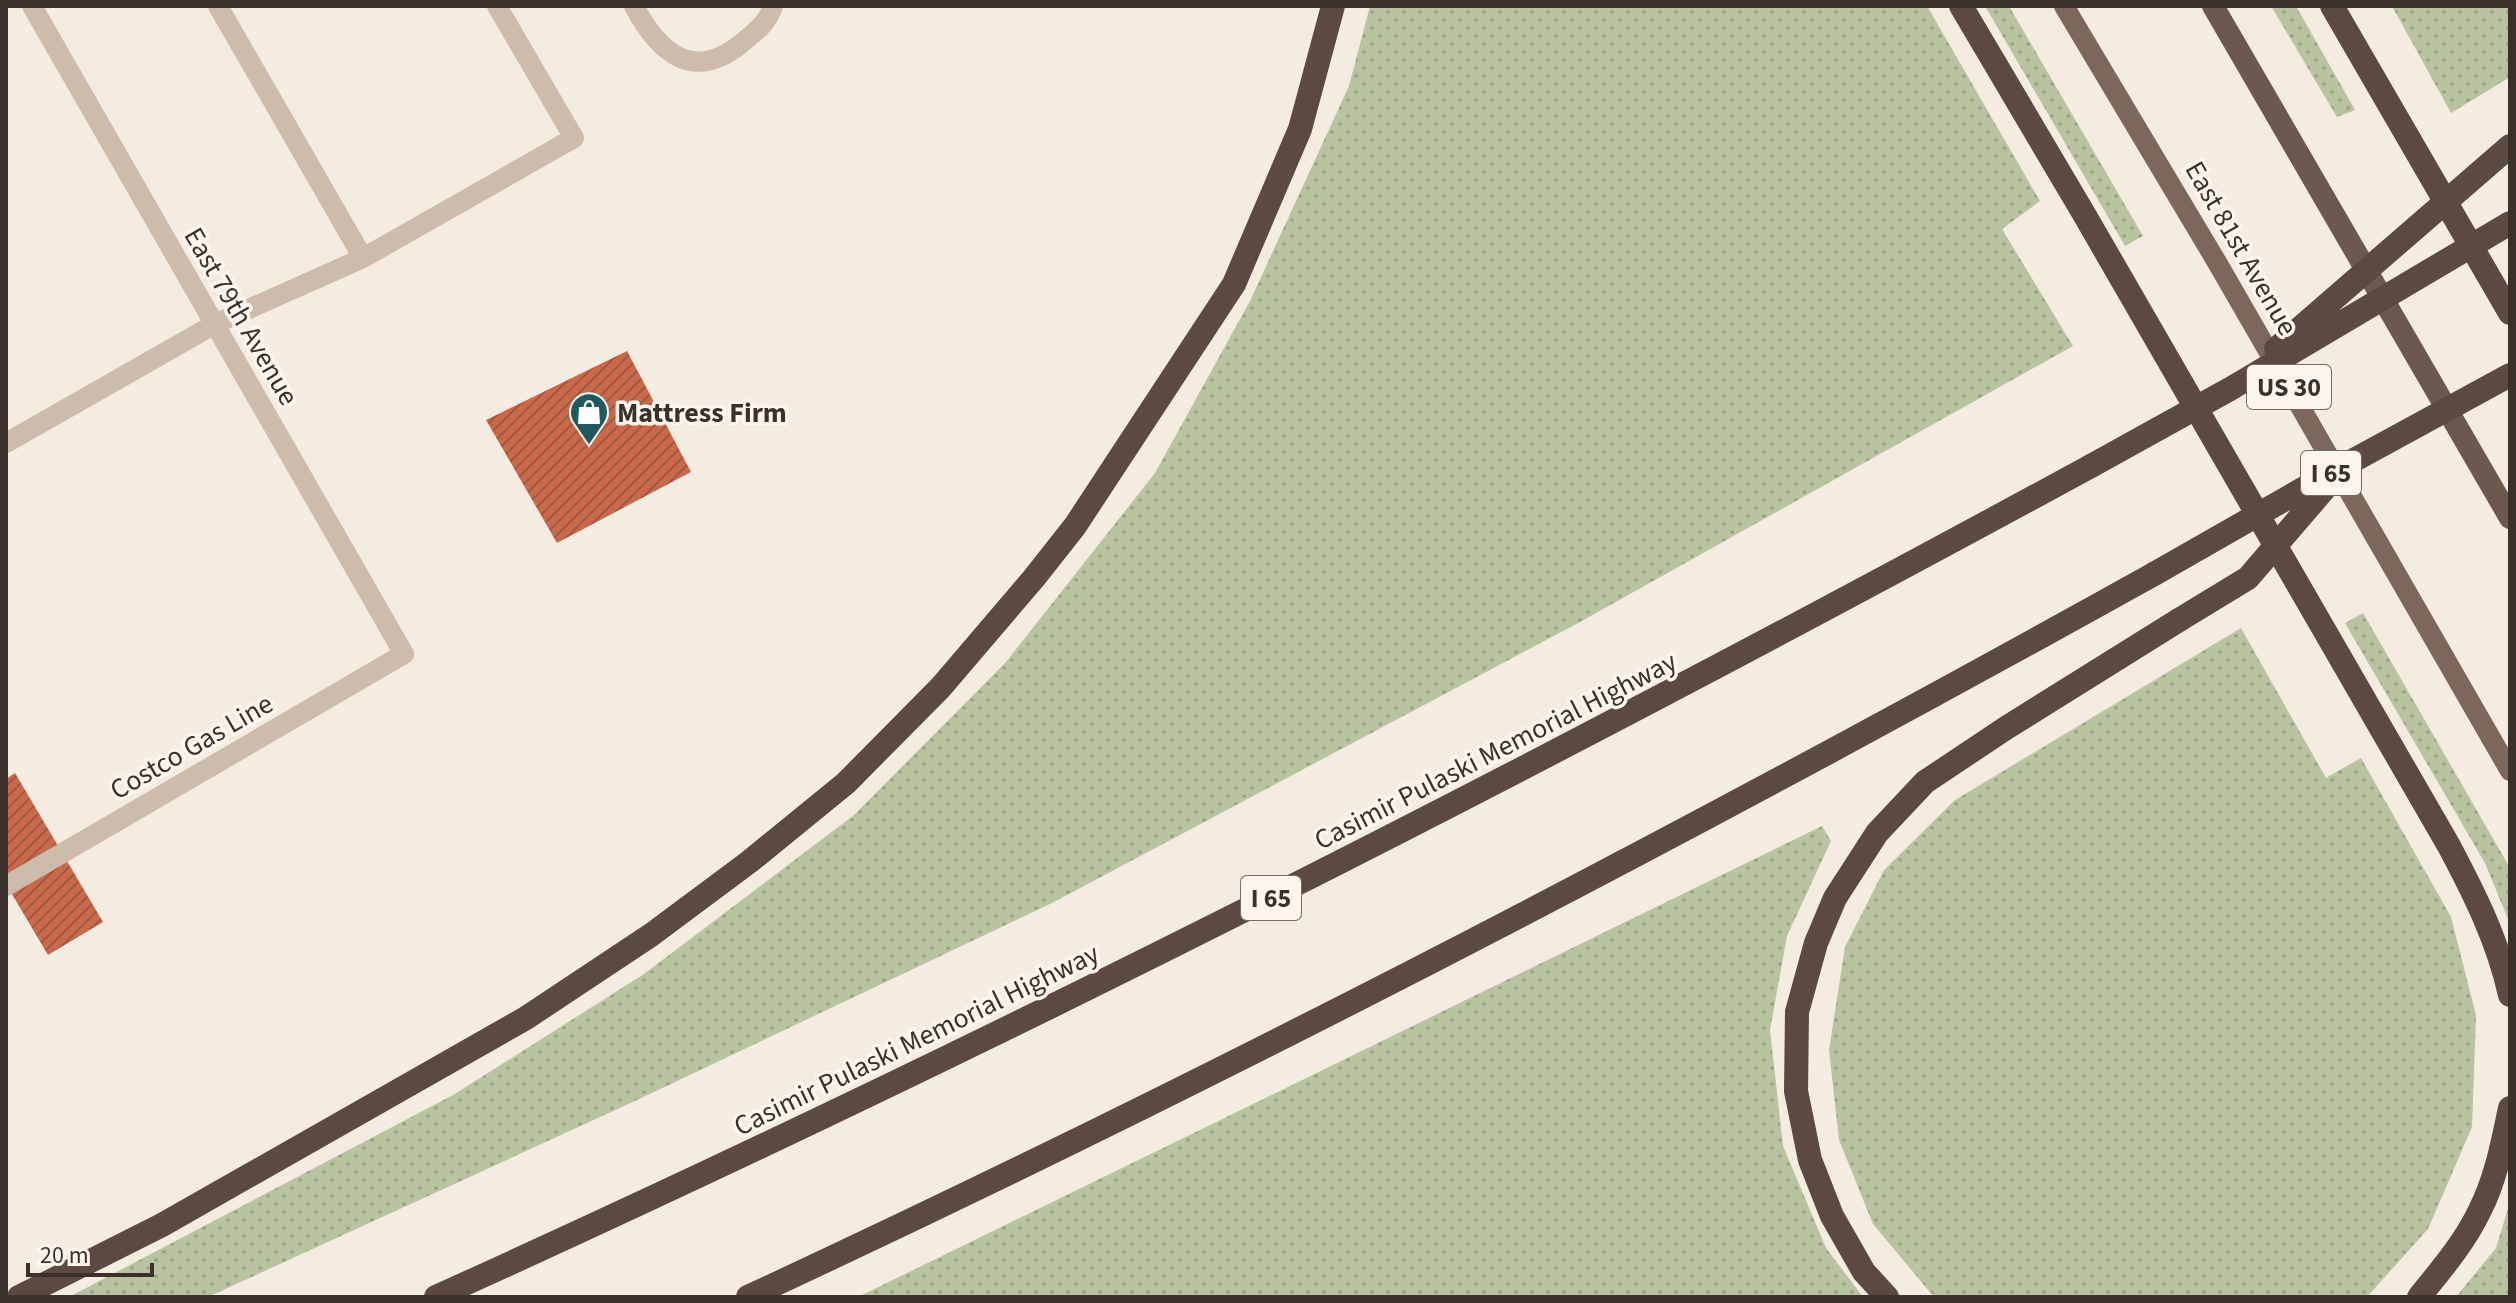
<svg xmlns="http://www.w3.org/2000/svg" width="2516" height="1303" viewBox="0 0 2516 1303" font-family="'Source Sans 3',sans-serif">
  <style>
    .grass { fill: url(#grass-dots) }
    .building { fill: url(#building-hatch) }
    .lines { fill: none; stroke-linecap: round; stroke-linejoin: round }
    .service { stroke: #cdbbac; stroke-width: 20 }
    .minor { stroke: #cdbbac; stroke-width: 20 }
    .primary { stroke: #7d675c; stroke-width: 20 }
    .trunk { stroke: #6c584f; stroke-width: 22 }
    .motorway { stroke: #5c4a42; stroke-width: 24 }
    .motorway-bridge { stroke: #5c4a42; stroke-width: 24 }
    .labels { text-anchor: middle; stroke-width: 7; stroke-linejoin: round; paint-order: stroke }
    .shield { fill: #fbf5ee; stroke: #756b66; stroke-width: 2 }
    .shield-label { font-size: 26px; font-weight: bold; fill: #3b302b }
    .street-label { font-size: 28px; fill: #3b302b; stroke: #fbf5ee }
    .poi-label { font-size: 28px; font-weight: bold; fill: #3b302b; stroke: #fbf5ee; text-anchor: start }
  </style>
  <defs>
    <pattern id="grass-dots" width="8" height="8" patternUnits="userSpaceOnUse" patternTransform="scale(2)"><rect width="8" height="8" fill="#b8c4a0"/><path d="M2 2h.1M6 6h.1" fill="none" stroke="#97a083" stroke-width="1.8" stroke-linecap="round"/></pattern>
    <pattern id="building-hatch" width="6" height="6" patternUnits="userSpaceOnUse" patternTransform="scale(2)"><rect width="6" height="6" fill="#c8694b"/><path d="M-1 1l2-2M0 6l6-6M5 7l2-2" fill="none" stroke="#a4573f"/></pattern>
  </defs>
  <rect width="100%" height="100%" fill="#f4ebe1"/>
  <path class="grass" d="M1370,6H1927L2040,201L2002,229L2073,346L1580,622L1052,903L635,1101L208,1297H69L453,1095L644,974L854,815L1006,662L1155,473L1250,301L1349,86Z
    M1985,6H2009L2143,236L2125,246Z
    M2271,6H2296L2355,110L2337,117Z
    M2392,6H2510V77L2451,113Z
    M2363,613L2510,868V924L2485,863L2345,623Z
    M2241,628L2326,778L2361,758L2451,917L2476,1015L2472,1127L2428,1229L2367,1297H1934L1873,1224L1839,1140L1829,1050L1845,947L1884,870L1955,800Z
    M1822,826L1831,841L1787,936L1770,1030L1783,1146L1826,1248L1863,1297H858Z
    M2510,1202V1297H2456L2496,1248Z"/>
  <path class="building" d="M627,351L691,472L557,543L486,420Z
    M15,773L103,922L48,955L6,884V779Z"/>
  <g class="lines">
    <path class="service" d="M218,6L363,258
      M634,6C659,53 693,83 742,43C756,31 767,24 773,6
      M6,443L215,324L363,258L574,138L497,6
      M6,886L404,654"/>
    <path class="minor" d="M32,6L404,654"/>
    <path class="primary" d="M2064,6L2218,264L2510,771"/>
    <path class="trunk" d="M2213,6L2510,518"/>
    <path class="motorway" d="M1961,6L2084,214L2449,846C2475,895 2498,941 2510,995
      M2332,6L2510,313
      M19,1297L162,1225L526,1018L651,935L749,862L846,783L941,687L1034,578L1075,526L1234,284L1300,129L1333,6
      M436,1297C1000,1042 1547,762 2091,466
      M748,1297C1226,1075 1694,830 2154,574
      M1887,1297L1864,1272L1832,1216L1810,1160L1796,1091L1797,1012L1816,943L1835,898L1877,833L1925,782L2006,728L2179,620
      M2419,1297C2441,1270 2465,1242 2480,1210C2496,1179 2503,1141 2510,1108"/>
    <path class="motorway-bridge" d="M2276,349L2510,146
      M2091,466L2230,389L2510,223
      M2154,574L2345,465L2510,375
      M2179,620L2248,578L2332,480"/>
  </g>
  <defs>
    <g id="shop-pin" transform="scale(2)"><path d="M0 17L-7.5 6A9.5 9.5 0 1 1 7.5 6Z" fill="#1f5a5e" stroke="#fbf5ee"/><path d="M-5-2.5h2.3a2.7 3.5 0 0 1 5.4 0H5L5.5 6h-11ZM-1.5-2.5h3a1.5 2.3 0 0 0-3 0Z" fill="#fff"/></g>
  </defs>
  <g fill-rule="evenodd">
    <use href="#shop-pin" x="589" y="412"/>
  </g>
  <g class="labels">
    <g class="shield">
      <rect x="2247" y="365" width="84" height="44" rx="6"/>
      <rect x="2301" y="451" width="60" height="44" rx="6"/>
      <rect x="1241" y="876" width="60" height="44" rx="6"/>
    </g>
    <g class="shield-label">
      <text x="2289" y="396">US 30</text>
      <text x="2331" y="482">I 65</text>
      <text x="1271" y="907">I 65</text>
    </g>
    <g class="street-label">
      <text transform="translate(2242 248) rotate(60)" y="10">East 81st Avenue</text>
      <text transform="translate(242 316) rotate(60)" y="10">East 79th Avenue</text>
      <text transform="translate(191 746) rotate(-30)" y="10">Costco Gas Line</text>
      <text transform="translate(1495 750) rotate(-27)" y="10">Casimir Pulaski Memorial Highway</text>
      <text transform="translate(916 1039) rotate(-26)" y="10">Casimir Pulaski Memorial Highway</text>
    </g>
    <g class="poi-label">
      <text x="617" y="422">Mattress Firm</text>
    </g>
  </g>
  <rect width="2516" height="1303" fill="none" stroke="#3b302b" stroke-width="16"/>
  <path d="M28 1263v12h124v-12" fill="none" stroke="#3b302b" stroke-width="4"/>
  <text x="40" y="1263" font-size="24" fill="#3b302b" stroke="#fbf5ee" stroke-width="6" paint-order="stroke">20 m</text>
</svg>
